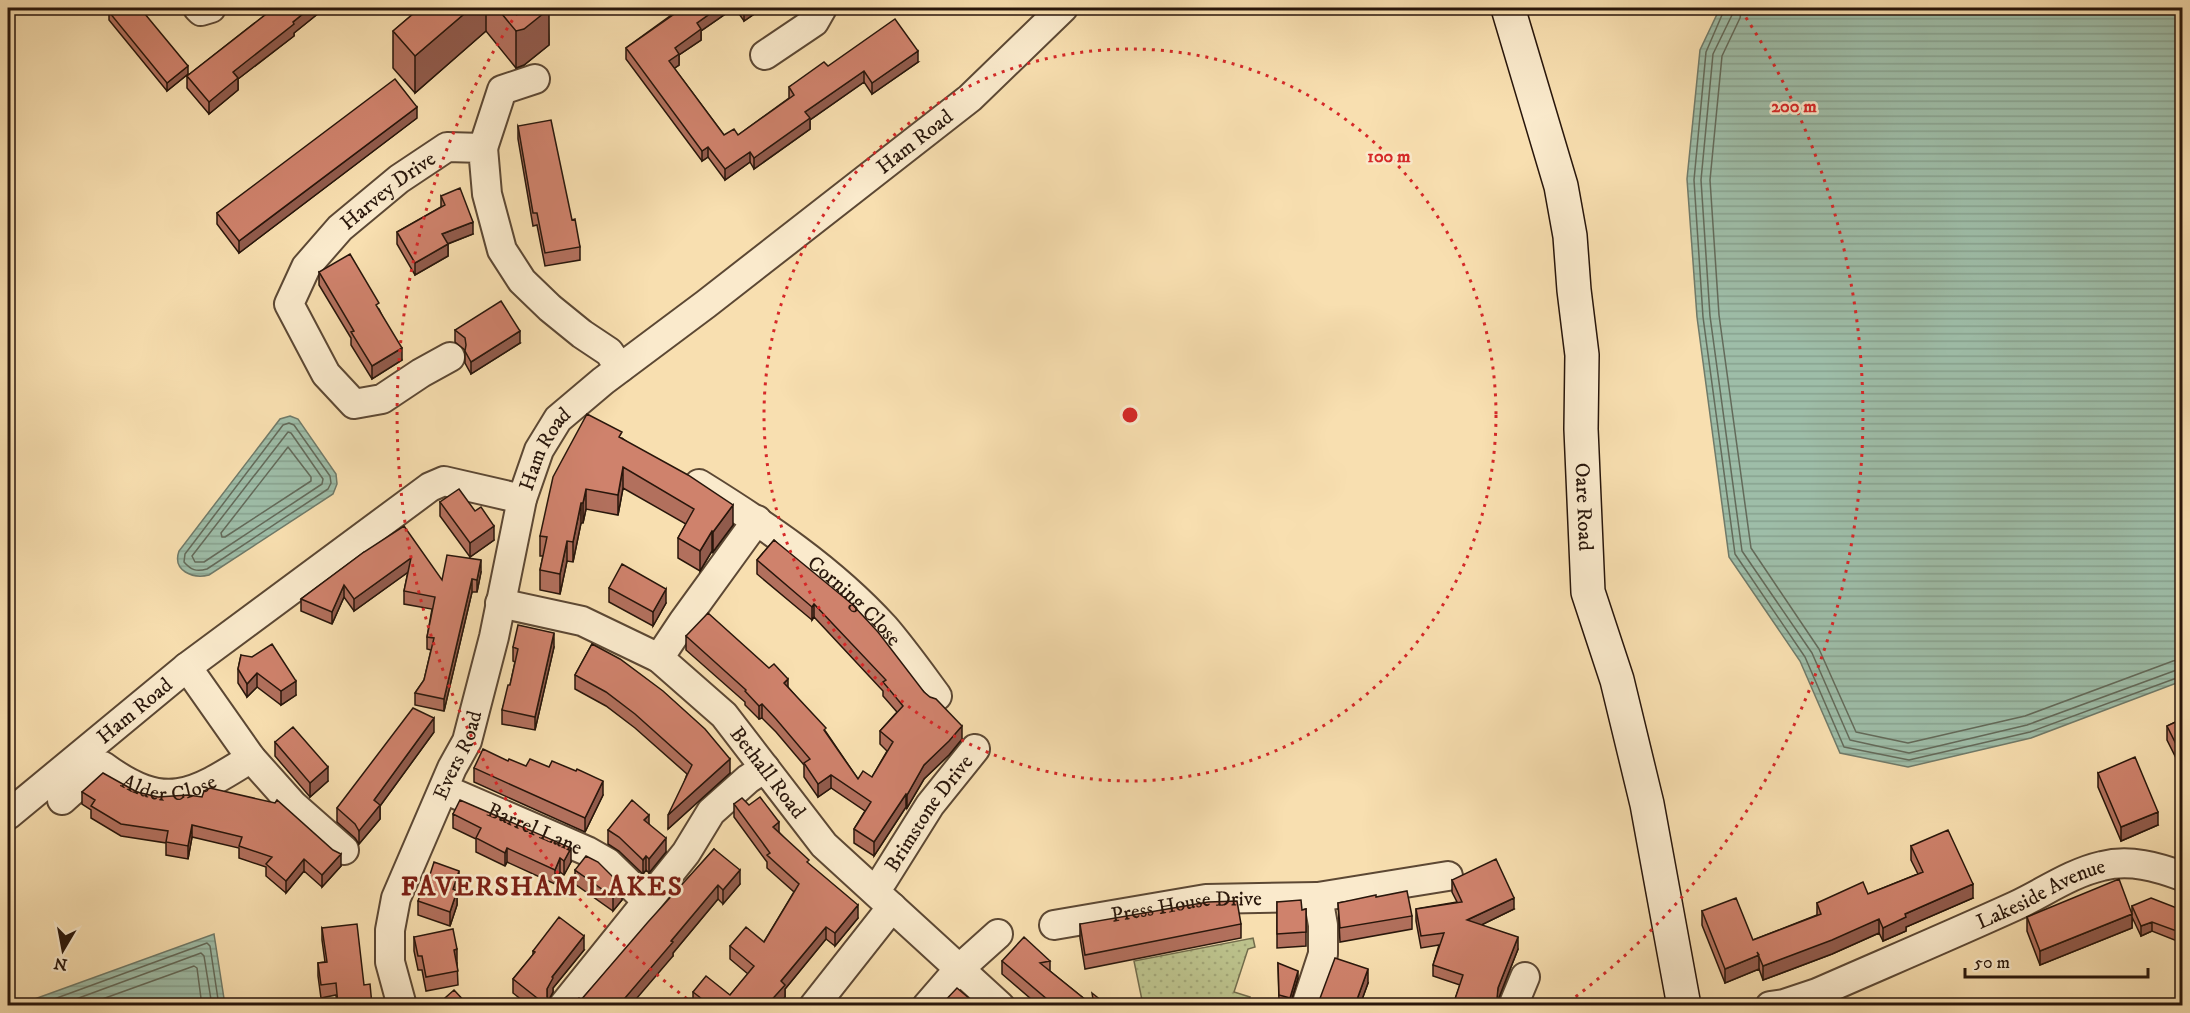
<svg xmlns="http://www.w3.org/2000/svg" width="2190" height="1013" viewBox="0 0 2190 1013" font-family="'IM FELL DW Pica',serif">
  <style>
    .garden { fill: url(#garden-dots); stroke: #726c4c; stroke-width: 1.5 }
    .water { fill: url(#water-rules); stroke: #6f7a69; stroke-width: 1.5 }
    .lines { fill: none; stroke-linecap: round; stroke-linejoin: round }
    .shore { stroke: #636a5a; stroke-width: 1.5 }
    .street-casing { stroke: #5c4834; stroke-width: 32 }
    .secondary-casing { stroke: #28160b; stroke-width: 36 }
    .street { stroke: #faeacc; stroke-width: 28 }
    .secondary { stroke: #faeacc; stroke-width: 33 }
    .wall { fill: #b2705d; stroke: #28160b; stroke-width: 1.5 }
    .shaded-wall { fill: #915b4c; stroke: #28160b; stroke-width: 1.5 }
    .building { fill: #cf826c; stroke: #28160b; stroke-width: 1.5 }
    .ring { fill: none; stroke: #d62828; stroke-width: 3; stroke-dasharray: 3 6 }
    .labels { text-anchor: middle; stroke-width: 5; stroke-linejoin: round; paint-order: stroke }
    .street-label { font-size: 21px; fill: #28160b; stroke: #faeacc }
    .district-label { font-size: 27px; font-weight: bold; letter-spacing: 1.5px; fill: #7a1f14; stroke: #faeacc }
    .centre { fill: #d62828; stroke: #faeacc; stroke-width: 3 }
    .ring-label { font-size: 18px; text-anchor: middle; font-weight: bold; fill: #d62828; stroke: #faeacc; stroke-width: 5; stroke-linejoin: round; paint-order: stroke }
  </style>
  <defs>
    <pattern id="garden-dots" width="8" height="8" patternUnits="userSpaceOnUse" patternTransform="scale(1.5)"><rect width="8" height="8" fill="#bcc28c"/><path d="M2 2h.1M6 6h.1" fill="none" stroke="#a2a677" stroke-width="1.8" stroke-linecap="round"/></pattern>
    <pattern id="water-rules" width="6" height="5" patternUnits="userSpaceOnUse" patternTransform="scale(1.5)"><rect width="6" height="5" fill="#9ebda8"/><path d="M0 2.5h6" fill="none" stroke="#88a28f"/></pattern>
  </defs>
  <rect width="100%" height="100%" fill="#f8dfb0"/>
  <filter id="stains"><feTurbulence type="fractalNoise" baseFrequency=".00333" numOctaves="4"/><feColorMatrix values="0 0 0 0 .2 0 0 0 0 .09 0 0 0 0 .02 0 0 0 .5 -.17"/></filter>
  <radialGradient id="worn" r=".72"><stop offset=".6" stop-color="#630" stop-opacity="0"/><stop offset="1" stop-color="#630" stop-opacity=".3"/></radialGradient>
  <path class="garden" d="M1253,938L1255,947L1248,949L1234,992L1250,997L1247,1004L1251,1005H1143L1134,961Z"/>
  <path class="water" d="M1720,8H2182V681L2031,738L1908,767L1840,753L1800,661L1729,557L1697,317L1687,179L1700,50Z
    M290,416L298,419L336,474L337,484L333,494L209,575C193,579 172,571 179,551L280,419Z
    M214,934L225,1005H18Z"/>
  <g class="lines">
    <path class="shore" d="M1725,8L1706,52L1694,180L1703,317L1735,554L1805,657L1844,747L1909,760L2030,732L2182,676
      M1733,8L1732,15L1713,54L1701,180L1710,316L1742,551L1812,653L1850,740L1909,753L2027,725L2182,668
      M1742,8L1740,18L1722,56L1710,180L1719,315L1751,548L1819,649L1856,732L1908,743L2025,716L2173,661L2182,659
      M289,423L294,425L330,476L331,483L328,489L207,569C196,572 191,570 184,562L185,554L283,425Z
      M288,432L291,433L323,479L322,484L204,562H195L192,556Z
      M288,447L311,477V481L225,537H222L221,533Z
      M35,1006L207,943L210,946L219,1006
      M57,1006L201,953L204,956L212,1006
      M83,1006L194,966L197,968L202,1006"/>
    <g class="street-casing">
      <g id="street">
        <path d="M198,8L201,11L211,8"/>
        <path d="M765,55L814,22L822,8"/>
        <path d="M483,148L502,90L535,79"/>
        <path id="s1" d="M450,357L421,373L382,399L354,404L326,374L289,304L306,267L340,228L399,179L447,147L483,148L487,194L502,250L522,281L550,308L582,334L609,352L620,368"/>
        <path id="s2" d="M699,484C765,525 831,569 884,627C903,649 920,673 937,696"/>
        <path id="s3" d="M500,603L582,621L659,658L724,715L824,845L1000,1006"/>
        <path d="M659,658L683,622L757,520"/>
        <path d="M187,667L251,758L293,805L344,850"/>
        <path id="s4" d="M444,789L587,851L608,863L647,901"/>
        <path id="s5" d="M62,800L92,773L103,766C165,812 192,795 251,758"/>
        <path id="s6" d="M8,815L187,667L430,487L444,481L522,499"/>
        <path id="s7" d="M883,880L930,805L975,749"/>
        <path id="s8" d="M1054,925L1206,899L1318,897"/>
        <path id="s9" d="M402,1006L390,962V930L396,898L452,768L467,741L494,637L522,499L539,450L558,419L603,381L706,304L970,98L1063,8"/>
        <path d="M563,1006L686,853L711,812L748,779L765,768"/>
        <path d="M814,1006L892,907"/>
        <path d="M927,1006L959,969L998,934"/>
        <path d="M1306,1006L1323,954V925L1318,897L1448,876"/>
        <path d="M1513,1006L1525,977"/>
        <path id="s10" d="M1770,1006L1784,1004L1817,993C1883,964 1949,936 2015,906C2043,893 2071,873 2102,866C2130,859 2157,867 2182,876"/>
      </g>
    </g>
    <g class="secondary-casing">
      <g id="secondary">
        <path id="s11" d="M1508,8L1561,186L1570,236L1574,290L1582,355L1581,429L1588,592L1617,680L1647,804L1684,1006"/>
      </g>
    </g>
    <use href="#street" class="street"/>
    <use href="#secondary" class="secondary"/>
  </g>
  <path class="wall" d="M105,8H140L188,74L167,91L109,20V12Z
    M274,8H325L294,33V36L238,79V90L209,114L187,88V76Z
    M420,8H548L549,45L524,65L516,68L486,31L415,93L393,68V31Z
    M681,8H731V10L701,31V40L679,55V65L674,68L724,135H738L789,98V87L828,66L918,62L872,94L864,82L810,120V129L754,169L750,162L725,180L708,157L702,161L626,59V48Z
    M735,8H763L744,21Z
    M417,118L239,253L217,224V213Z
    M518,126L572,220L580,247V260L545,266L537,225L533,226L518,139Z
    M441,196L473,234L448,244V256L415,275L397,244V232L441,207Z
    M319,272L379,309L402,360L372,379L351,345V338L319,285Z
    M455,330L520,343L471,374L465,363V350L455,342Z
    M622,438L733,525L713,552L712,551L700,571L678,558V538L686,524L623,488L618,515L586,509L583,523H581L573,562L567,561L560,594L540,590V570L543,556H540V536Z
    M440,502L494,540L470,557L440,516Z
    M774,540L924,692L962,739L949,755L924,779L907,808L906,807L874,856L854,843V829L865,811L831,788L818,797L804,777V765L776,732L762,718L759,719L745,705V702L686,650V636L788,687L826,732L858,779L872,777L887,751L880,744V731L897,712L883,696V691L814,617L812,620L757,574V560Z
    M364,552L442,580L481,572L477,592H472L444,711L415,705V693L424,680L431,650L427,649V637L432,609L404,604V591L408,572L354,611L344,597L332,624L301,611V599Z
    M609,588L666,603L653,626L609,602Z
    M592,644L730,773L668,829L687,774L635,728L606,706L575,689V675Z
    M513,647H554L535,730L502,724V710L510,685L515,662L513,661Z
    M241,655L296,695L281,705L257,687L247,697L238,683V669Z
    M2182,719L2180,766L2167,740V726Z
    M434,732L380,806V819L359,844L355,838L337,822V808Z
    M275,742L328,781L310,797L275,756Z
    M508,761L603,795L585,832L474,782V768Z
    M2098,773L2158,825L2121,841L2098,787Z
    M82,792H137L341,866L322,887L304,871L286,893L266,876V867L239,858V848L192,837L188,859L166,855V843L121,836L91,818V810L82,804Z
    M734,804L779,832L858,918L835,946L826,939L785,989V997L778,1005H694L693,1004V992L730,995L748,974L730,959V946L764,942L794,892L767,868V862L734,817Z
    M453,814L571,862L564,875L560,872L555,884L507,862L505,866L476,852V839L453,828Z
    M649,824L666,852L649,873L646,870L643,874L619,851L608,844V830Z
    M1911,846L1973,898L1906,927V931L1883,941L1879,933L1832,954L1763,980L1759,969L1725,983L1702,925V911L1753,940L1817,915V903L1868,894L1918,874L1911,860Z
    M714,849L740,884L723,904L718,899L673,953V956L581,1000Z
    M575,870L622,900L613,911L575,884Z
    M1452,880L1514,909L1481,925L1518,949L1498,1000V1005H1453L1460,985L1433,976V965L1439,945L1421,948L1416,921V909L1457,902L1452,892Z
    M459,885L457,891V905L450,926L418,915V901Z
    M1376,897L1412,916V929L1340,942L1338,903Z
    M1277,902L1302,910L1306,909V946L1277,948Z
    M2132,906L2182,910V943L2152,931L2141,936L2132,917V928L2040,965L2027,931V917L2132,912Z
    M1080,924H1241V938L1085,969L1080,938Z
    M322,928L364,985L372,1005H337L336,995L321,998L318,976V963L325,962L322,940Z
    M414,937L457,963L458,985L426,991L422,970H418L414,951Z
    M584,950L553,988V992L549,999L552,1005H554H528L513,993V979L533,955V951Z
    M1002,961H1050V971L1092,1005H1038L1002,974Z
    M1278,963L1298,978L1290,1005L1279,1002Z
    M1368,983L1360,1005H1319V1001Z"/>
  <path class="shaded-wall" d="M310,8H325L294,33V36L238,79V90L209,114V102L233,72Z
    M471,8H486V31L415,93V56Z
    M718,8H731V10L701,31V40L679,55V65L669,72V61L675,48L697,23Z
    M744,8H763L744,21Z
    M549,9V45L524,65L516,68V31Z
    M918,51V62L872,94V83Z
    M188,66V74L167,91V83Z
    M864,71V82L810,120V129L754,169V158L805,112Z
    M417,107V118L239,253V241Z
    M708,147V157L702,161V151Z
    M750,152V162L725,180V169Z
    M473,222V234L442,246V234Z
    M448,244V256L415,275V263Z
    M520,331V343L471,374V362Z
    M402,348V360L372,379V366Z
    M623,467V488L618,515V495Z
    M586,489V509L583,523V503Z
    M581,503V523L573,562V542Z
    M733,505V525L713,552V532Z
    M494,526V540L470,557V543Z
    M712,531V551L700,571V551Z
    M567,541V561L560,594V574Z
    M411,558V570L354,611V599Z
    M481,560V572L477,592V580Z
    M472,579V592L444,711V699Z
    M344,585V597L332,624V612Z
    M666,589V603L653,626V612Z
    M814,604V617L812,620V607Z
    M554,633V647L535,730V717Z
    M257,673V687L247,697V684Z
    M788,679V692L784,683Z
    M296,681V695L281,705V691Z
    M762,704V718L759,719V706Z
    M434,718V732L380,806V819L359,844V831L374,800Z
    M962,726V739L949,755L924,779L907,808V795L924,765Z
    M2182,751V765L2180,766V752Z
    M730,759V773L668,829V815Z
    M328,767V781L310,797V783Z
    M831,775V788L818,797V784Z
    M603,781V795L585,832V818Z
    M906,794V807L874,856V842Z
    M2158,812V825L2121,841V827Z
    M649,815V829L644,820Z
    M779,822V835L773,827Z
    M192,825V837L188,859V846Z
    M666,838V852L649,873V859Z
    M507,848V862L505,866V853Z
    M571,848V862L564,875V861Z
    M341,854V866L322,887V875Z
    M646,856V870L643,874V860Z
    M560,858V872L555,884V870Z
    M304,859V871L286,893V881Z
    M740,870V884L723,904V890Z
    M459,871V885L453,903V889Z
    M1973,884V898L1906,927V931L1883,941V928L1905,914Z
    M718,885V899L673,953V956L631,1005H619L671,941Z
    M622,886V900L613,911V897Z
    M457,891V905L450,926V912Z
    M1514,898V909L1467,932V920Z
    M858,905V918L835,946V933Z
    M2132,914V928L2040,965V951Z
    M1879,919V933L1832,954L1763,980V966Z
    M2152,922V931L2141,936V926Z
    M826,927V939L785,989V997L778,1005H767L781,981Z
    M584,936V950L553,988V992L547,1003V989L552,977Z
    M1518,937V949L1498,1000V1005H1495L1498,988Z
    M457,949V963L454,964V950Z
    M1759,955V969L1725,983V969Z
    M1368,969V983L1360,1005H1355Z
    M1298,971V978L1290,1005V998Z"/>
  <path class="building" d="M112,8H140L188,66L167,83L109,12L113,9Z
    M274,8H310L293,22L294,24L233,72L238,78L209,102L187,76Z
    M420,8H471L415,56L393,31Z
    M497,8H548L549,9L524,29L516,31Z
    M683,8H718L697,23L701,29L675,48L679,54L669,61L724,135L734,129L738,135L794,95L789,87L824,62L828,66L895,19L918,51L872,83L864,71L805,112L810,118L754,158L750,152L725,169L708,147L702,151L626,48Z
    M395,79L417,107L239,241L217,213Z
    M551,120L572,220L575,219L580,247L545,253L537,213H533L518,126Z
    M460,188L473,222L442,234L448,244L415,263L397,232L445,205L441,196Z
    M350,254L379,303L376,305L402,348L372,366L351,332L354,331L319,272Z
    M501,301L520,331L471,362L465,351L466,345L465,338L455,330Z
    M587,414L622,432L619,437L688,475L733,505L713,532L712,531L700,551L678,538L694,509L623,467L618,495L586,489L583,503H581L573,542L567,541L560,574L540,570L547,537L540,536L553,477Z
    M459,489L475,511L481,507L494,526L470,543L440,502Z
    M404,526L442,580L447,555L481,560L477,580L472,579L444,699L415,693L424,680L434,638L427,637L435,597L404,591L411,558L354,599L344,585L332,612L301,599L364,552Z
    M774,540L852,604L878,632L924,692L930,697L936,699L962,726L949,741L924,765L907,795L906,794L874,842L854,829L871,802L831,775L818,784L804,763L810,759L776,719L762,704L759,706L745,691L746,690L686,636L708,613L769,668L774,664L788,679L784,683L826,728L824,730L858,779L863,771L872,777L893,742L880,731L903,706L883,682L886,680L814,604L812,607L757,560Z
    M622,564L666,589L653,612L609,588Z
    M518,625L554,633L535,717L502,710L508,685H510L518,649L513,647Z
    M272,644L296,681L281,691L257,673L247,684L238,669L241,655L252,657Z
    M592,644L620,659L663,691L705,729L730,759L668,815L692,765L635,714L606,692L575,675Z
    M413,708L434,718L374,800L380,805L359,831L355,824L337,808Z
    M2182,719V751L2180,752L2167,726Z
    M293,727L328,767L310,783L275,742Z
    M483,749L508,761L509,759L526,766L530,759L549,767L552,761L576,771L577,769L603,781L585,818L474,768Z
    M2135,757L2158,812L2121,827L2098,773Z
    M103,773L137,792L158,797L188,795L202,797L204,791L210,788L275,803L277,800L333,850L341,854L322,875L304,859L286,881L266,864L272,857L239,846L242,837L192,825L188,846L166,842L168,831L121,824L91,806L95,800L82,792Z
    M760,797L779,822L773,827L809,860L807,862L858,905L835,933L826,927L781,981L785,985L767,1005H697L702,999L693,992L706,976L730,995L754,966L730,946L746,927L764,942L799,884L767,855L770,853L734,804L742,798L749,805Z
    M460,800L571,848L564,861L560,858L555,870L507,848L505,853L476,838L481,828L453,814Z
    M632,800L649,815L644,820L666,838L649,859L646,856L643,860L619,837L608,830Z
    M1948,830L1973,884L1905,914L1906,917L1883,928L1879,919L1832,940L1763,966L1757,952L1759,955L1725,969L1702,911L1736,898L1753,940L1821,914L1817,903L1863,882L1868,894L1923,872L1911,846Z
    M714,849L740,870L723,890L718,885L671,941L673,942L619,1005H571L579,998L581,1000L648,922Z
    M586,856L598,862L622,886L613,897L575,870Z
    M1496,859L1514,898L1467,920L1518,937L1498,988L1497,999L1495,1005H1453L1463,975L1433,965L1444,933L1421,936L1416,909L1462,902L1452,880Z
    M434,862L459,871L453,889L457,891L450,912L418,901L425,880L428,881Z
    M2119,879L2132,914L2040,951L2027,917Z
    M1407,891L1412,916L1340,928L1338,903L1376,895V897Z
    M2151,898L2182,910V933L2152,922L2141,926L2132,906Z
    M1301,900L1302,910L1306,909V932L1277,934V902Z
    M1237,901L1241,924L1085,955L1080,924L1208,902Z
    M559,917L584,936L552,977L553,978L547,989V997L552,1005H554H546L513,979L535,952L533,951Z
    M357,924L364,985L370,984L372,1005H338L336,983L321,985L318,963L327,962L322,928Z
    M453,929L457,949L454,950L458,971L426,977L422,956H418L414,937Z
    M1024,937L1050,961L1040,963L1092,1005H1054L1002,961Z
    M1335,958L1368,969L1355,1005H1332L1319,1001Z
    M1278,963L1298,971L1290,998L1279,995Z
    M957,988L977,1005H941Z
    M454,990L468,1005H437Z
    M1092,993L1107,1005H1094Z"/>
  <g class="ring">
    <circle cx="1130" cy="415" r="366"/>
    <path d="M694 1004A733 733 0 0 1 519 10M1741 10A733 733 0 0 1 1566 1004"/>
  </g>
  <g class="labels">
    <g class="street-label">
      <text dy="7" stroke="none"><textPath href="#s9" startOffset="1071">Ham Road</textPath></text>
      <text dy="7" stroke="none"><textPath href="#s1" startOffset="382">Harvey Drive</textPath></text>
      <text dy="7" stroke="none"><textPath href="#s9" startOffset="586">Ham Road</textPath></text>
      <text dy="7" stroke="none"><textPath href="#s11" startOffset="508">Oare Road</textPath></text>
      <text dy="7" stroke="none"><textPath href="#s2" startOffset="195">Corning Close</textPath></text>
      <text dy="7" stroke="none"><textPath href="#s6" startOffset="164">Ham Road</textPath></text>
      <text dy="7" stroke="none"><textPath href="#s9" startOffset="266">Evers Road</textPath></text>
      <text dy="7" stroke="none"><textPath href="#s3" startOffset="328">Bethall Road</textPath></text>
      <text dy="7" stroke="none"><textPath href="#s5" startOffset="126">Alder Close</textPath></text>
      <text dy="7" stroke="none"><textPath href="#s7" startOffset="81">Brimstone Drive</textPath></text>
      <text dy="7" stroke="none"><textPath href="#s4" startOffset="99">Barrel Lane</textPath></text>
      <text dy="7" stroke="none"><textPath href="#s10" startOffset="294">Lakeside Avenue</textPath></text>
      <text dy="7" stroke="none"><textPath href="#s8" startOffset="134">Press House Drive</textPath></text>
    </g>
    <g class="district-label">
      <text x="542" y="895">FAVERSHAM LAKES</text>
    </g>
  </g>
  <circle cx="1130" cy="415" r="9" class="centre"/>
  <g class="ring-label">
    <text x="1794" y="112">200 m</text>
    <text x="1389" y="162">100 m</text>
  </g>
  <rect width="2190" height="1013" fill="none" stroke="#f8dfb0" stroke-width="30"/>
  <rect x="9" y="9" width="2172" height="995" fill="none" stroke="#28160b" stroke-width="3"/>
  <rect x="15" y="15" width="2160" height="983" fill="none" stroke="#28160b" stroke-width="1.5"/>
  <g transform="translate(63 950) rotate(190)" stroke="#faeacc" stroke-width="4.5" paint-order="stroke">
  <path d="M0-4.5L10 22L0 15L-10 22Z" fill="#28160b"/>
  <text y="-9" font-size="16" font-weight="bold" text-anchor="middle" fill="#28160b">N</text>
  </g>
  <path d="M1965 968v9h183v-9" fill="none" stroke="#28160b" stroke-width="3"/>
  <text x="1974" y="968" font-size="18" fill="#28160b" stroke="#faeacc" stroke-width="4.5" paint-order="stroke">50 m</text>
  <rect width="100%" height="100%" filter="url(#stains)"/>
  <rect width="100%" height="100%" fill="url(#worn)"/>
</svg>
